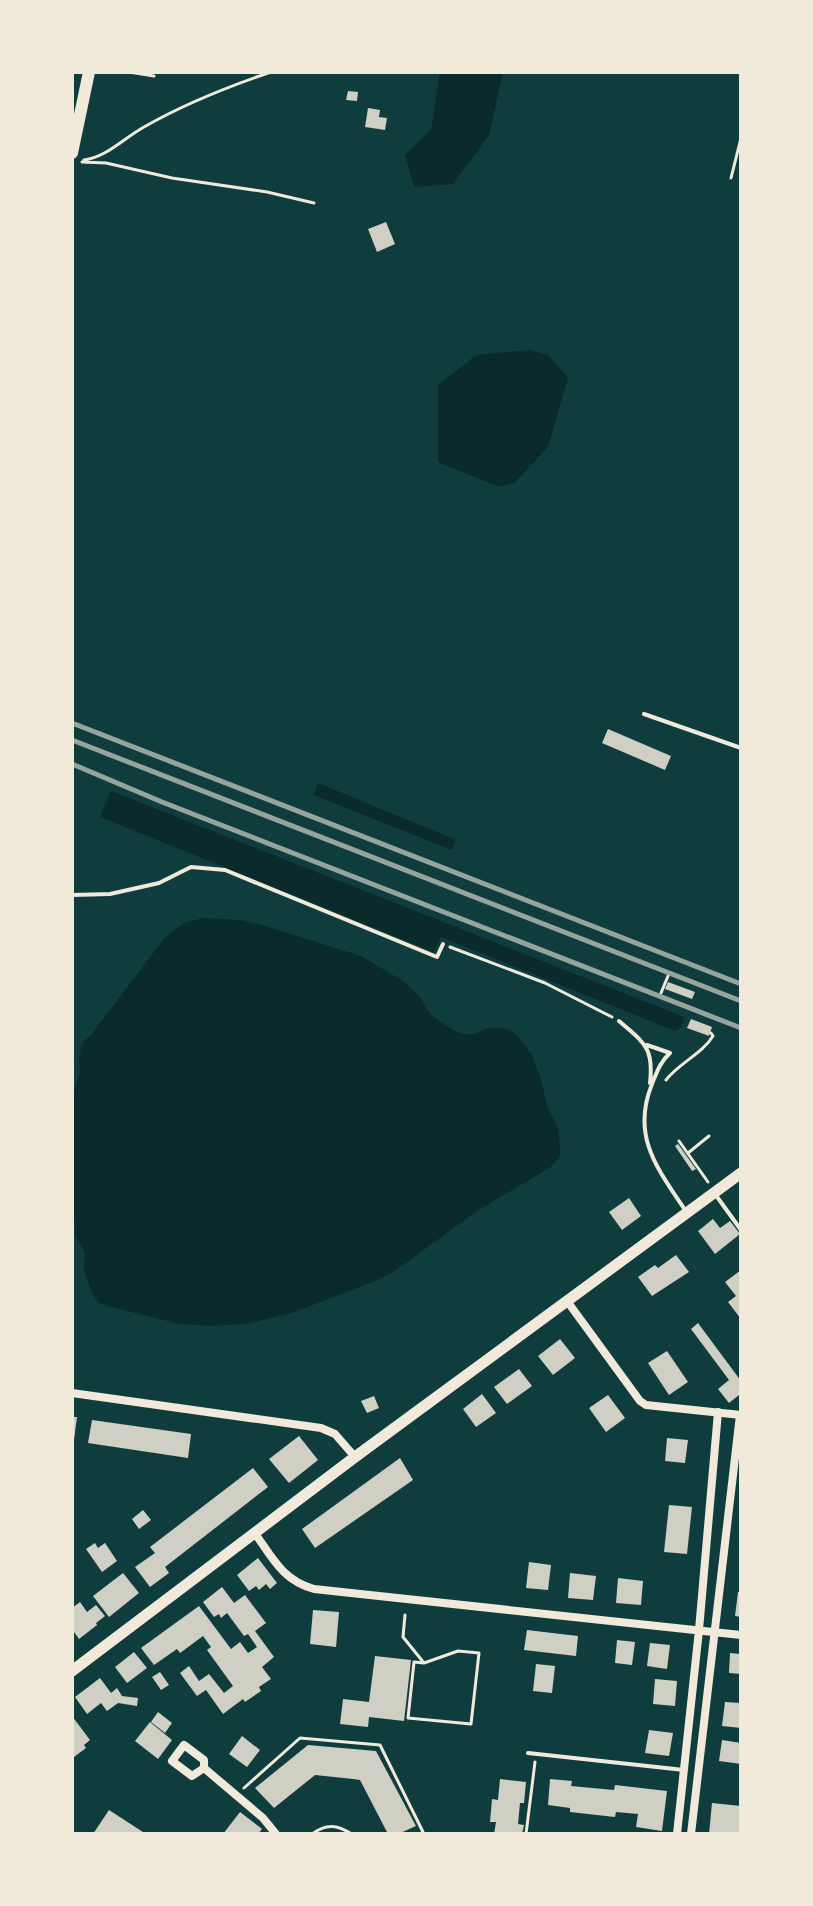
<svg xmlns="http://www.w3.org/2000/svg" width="813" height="1906" viewBox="0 0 813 1906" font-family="Karla,sans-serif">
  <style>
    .water { fill: #0a2a2b }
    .building { fill: #cfcfc3 }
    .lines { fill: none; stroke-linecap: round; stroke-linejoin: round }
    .path { stroke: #f1e9da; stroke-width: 3 }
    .service { stroke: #f1e9da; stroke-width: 4 }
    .minor { stroke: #f1e9da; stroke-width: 8 }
    .tertiary { stroke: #f1e9da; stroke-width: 11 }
    .secondary { stroke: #f1e9da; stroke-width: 12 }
    .rail { stroke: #97a49c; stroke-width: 5 }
  </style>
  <rect width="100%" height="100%" fill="#0f3d3e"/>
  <path class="water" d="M440,72H503L489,135L453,184L414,187L405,155L431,130Z
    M530,350L548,355L568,378L548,447L514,483L499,487L438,462V385L476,355Z
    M318,783L456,840L452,850L314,795Z
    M111,791L684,1017L681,1028L675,1031L441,937L434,952L100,817Z
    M203,918L239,920L262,925L361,956L403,981L419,996L431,1015L453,1030L463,1034H475L488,1028H502L511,1031L518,1036L533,1057L542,1083L547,1106L559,1130L560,1155L551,1167L475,1212L398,1269L380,1279L292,1313L245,1324L210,1326L180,1324L103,1305L98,1302L92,1293L84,1271L85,1252L74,1233L76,1223L72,1222V1099L80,1073L79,1059L82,1043L92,1034L166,936L184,923Z"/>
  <path class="building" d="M348,91L358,92L357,101L346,100Z
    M368,108L380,110L379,117L387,118L385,130L365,127Z
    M386,222L395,244L377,252L368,229Z
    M608,729L671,756L665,770L602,743Z
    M668,982L695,992L692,999L665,989Z
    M691,1019L712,1027L709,1036L687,1028Z
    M678,1144L696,1169L692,1171L675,1146Z
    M629,1198L641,1216L622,1230L609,1212Z
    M713,1219L720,1228L730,1221L740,1234L715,1254L698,1231Z
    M676,1255L689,1272L652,1296L638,1277L655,1265L658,1268Z
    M741,1270V1319L728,1302L736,1296L725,1282Z
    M698,1323L741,1381V1399L739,1395L729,1403L718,1389L729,1380L691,1329Z
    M560,1339L575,1358L553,1375L538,1356Z
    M667,1351L688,1382L669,1395L648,1363Z
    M519,1369L532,1386L507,1404L494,1387Z
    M482,1394L496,1413L476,1427L463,1409Z
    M608,1395L625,1418L606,1432L589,1408Z
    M374,1396L379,1408L367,1413L361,1401Z
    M72,1417H77L74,1440H72Z
    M92,1420L191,1434L188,1458L88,1443Z
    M299,1436L318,1460L289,1483L269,1459Z
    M667,1438L688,1440L685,1463L665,1461Z
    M400,1458L413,1480L315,1548L302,1529Z
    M253,1468L268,1487L165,1567L169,1573L150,1587L135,1567L155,1553L150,1547Z
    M669,1505L692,1507L687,1554L664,1552Z
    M143,1510L151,1520L139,1529L132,1519Z
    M95,1543L98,1548L105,1543L117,1561L102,1572L86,1549Z
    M258,1558L277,1583L270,1589L266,1584L259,1590L256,1586L249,1591L237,1575Z
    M529,1562L551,1565L548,1590L526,1588Z
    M123,1573L139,1593L109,1617L93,1596Z
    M570,1573L596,1576L593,1600L568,1598Z
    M618,1578L643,1581L641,1605L616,1603Z
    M222,1587L234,1603L245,1595L266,1623L255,1631L274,1657L262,1667L271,1679L259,1687L261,1691L245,1702L243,1699L223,1714L206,1690L197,1696L180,1673L189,1666L199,1681L209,1674L224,1693L233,1686L207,1650L211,1647L203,1636L180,1653L177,1649L154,1665L141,1648L199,1606L231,1649L240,1642L248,1653L257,1647L248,1634L244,1636L227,1613L221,1618L219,1614L214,1617L203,1602Z
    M738,1592H741V1617L735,1616Z
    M80,1602L87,1612L96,1605L105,1616L96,1623L97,1625L79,1639L72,1629V1608Z
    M313,1610L339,1612L336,1647L310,1644Z
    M527,1630L578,1636L576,1656L524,1650Z
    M617,1640L635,1642L632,1665L615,1663Z
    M650,1643L670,1645L667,1669L647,1666Z
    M134,1652L147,1668L127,1683L115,1667Z
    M730,1653L741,1654V1674L729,1673Z
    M375,1656L411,1660L404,1721L369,1717L368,1727L340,1724L343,1699L369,1702Z
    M536,1664L555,1666L552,1693L533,1691Z
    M160,1672L169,1685L161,1690L152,1677Z
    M100,1678L111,1693L117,1688L122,1696L138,1698L137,1706L118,1703L107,1711L101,1703L87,1714L75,1697Z
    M655,1679L677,1681L675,1706L653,1704Z
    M725,1702L741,1703V1728L722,1726Z
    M158,1712L172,1723L165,1733L151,1722Z
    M72,1716L90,1740L84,1745L86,1748L74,1757L72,1754Z
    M150,1722L172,1740L158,1759L135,1741Z
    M649,1730L673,1733L669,1756L645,1753Z
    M242,1736L260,1750L247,1767L229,1754Z
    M722,1740L741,1743V1764L719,1761Z
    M308,1745L376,1751L416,1826L398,1834H388L360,1780L353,1779L315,1775L274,1808L255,1788Z
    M500,1779L526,1782L524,1803H520L518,1824L524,1825L522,1834H494L496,1822H490L492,1799L498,1800Z
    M550,1779L572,1781L571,1786L614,1790L615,1785L667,1791L662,1831L636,1827L638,1814L616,1812L615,1817L570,1812V1808L548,1805Z
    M712,1803L741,1806V1834H709Z
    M109,1810L146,1834H93Z
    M240,1812L262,1829L258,1834H223Z"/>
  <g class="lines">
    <path class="path" d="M129,72L154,76
      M84,160C107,157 124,138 144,127C184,104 227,87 271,72
      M82,162L106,163L172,178L267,192L314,203
      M731,178L741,138
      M450,947L545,983L612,1017
      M661,993L668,976
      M666,1080C679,1063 702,1054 713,1036L711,1033
      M679,1141L708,1182
      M688,1153L709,1136
      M405,1615L403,1637L424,1663L458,1651L479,1653L471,1724L408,1718L414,1662L424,1663
      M244,1788L300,1738L380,1745L423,1832L420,1834
      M312,1834C327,1823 337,1825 352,1834
      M526,1834L535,1762"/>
    <path class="service" d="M644,714L741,748
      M72,895L110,894L159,883L191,867L225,870L437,957L443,944
      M619,1021C644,1043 654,1047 650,1083
      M647,1045L670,1053
      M670,1053C660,1062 657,1072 652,1084C631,1136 657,1168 685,1210
      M715,1194L741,1230
      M528,1753L684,1770"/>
    <path class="minor" d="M567,1301L640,1401L646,1405L741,1415
      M72,1393L321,1428L335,1434L355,1457
      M254,1532C272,1557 282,1580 314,1589L741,1635
      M204,1768L192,1776L172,1761L184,1745L204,1760V1768L263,1818L276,1834
      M677,1834L699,1630L718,1412
      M691,1834L740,1415"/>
    <path class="tertiary" d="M72,1671L355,1457L741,1173"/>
    <path class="secondary" d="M72,153L89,72"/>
    <path class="rail" d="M72,723L741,984
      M72,740L741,1001
      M72,764L162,802L741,1028"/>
  </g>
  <rect width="813" height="1906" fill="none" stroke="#f1e9da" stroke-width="148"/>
</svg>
